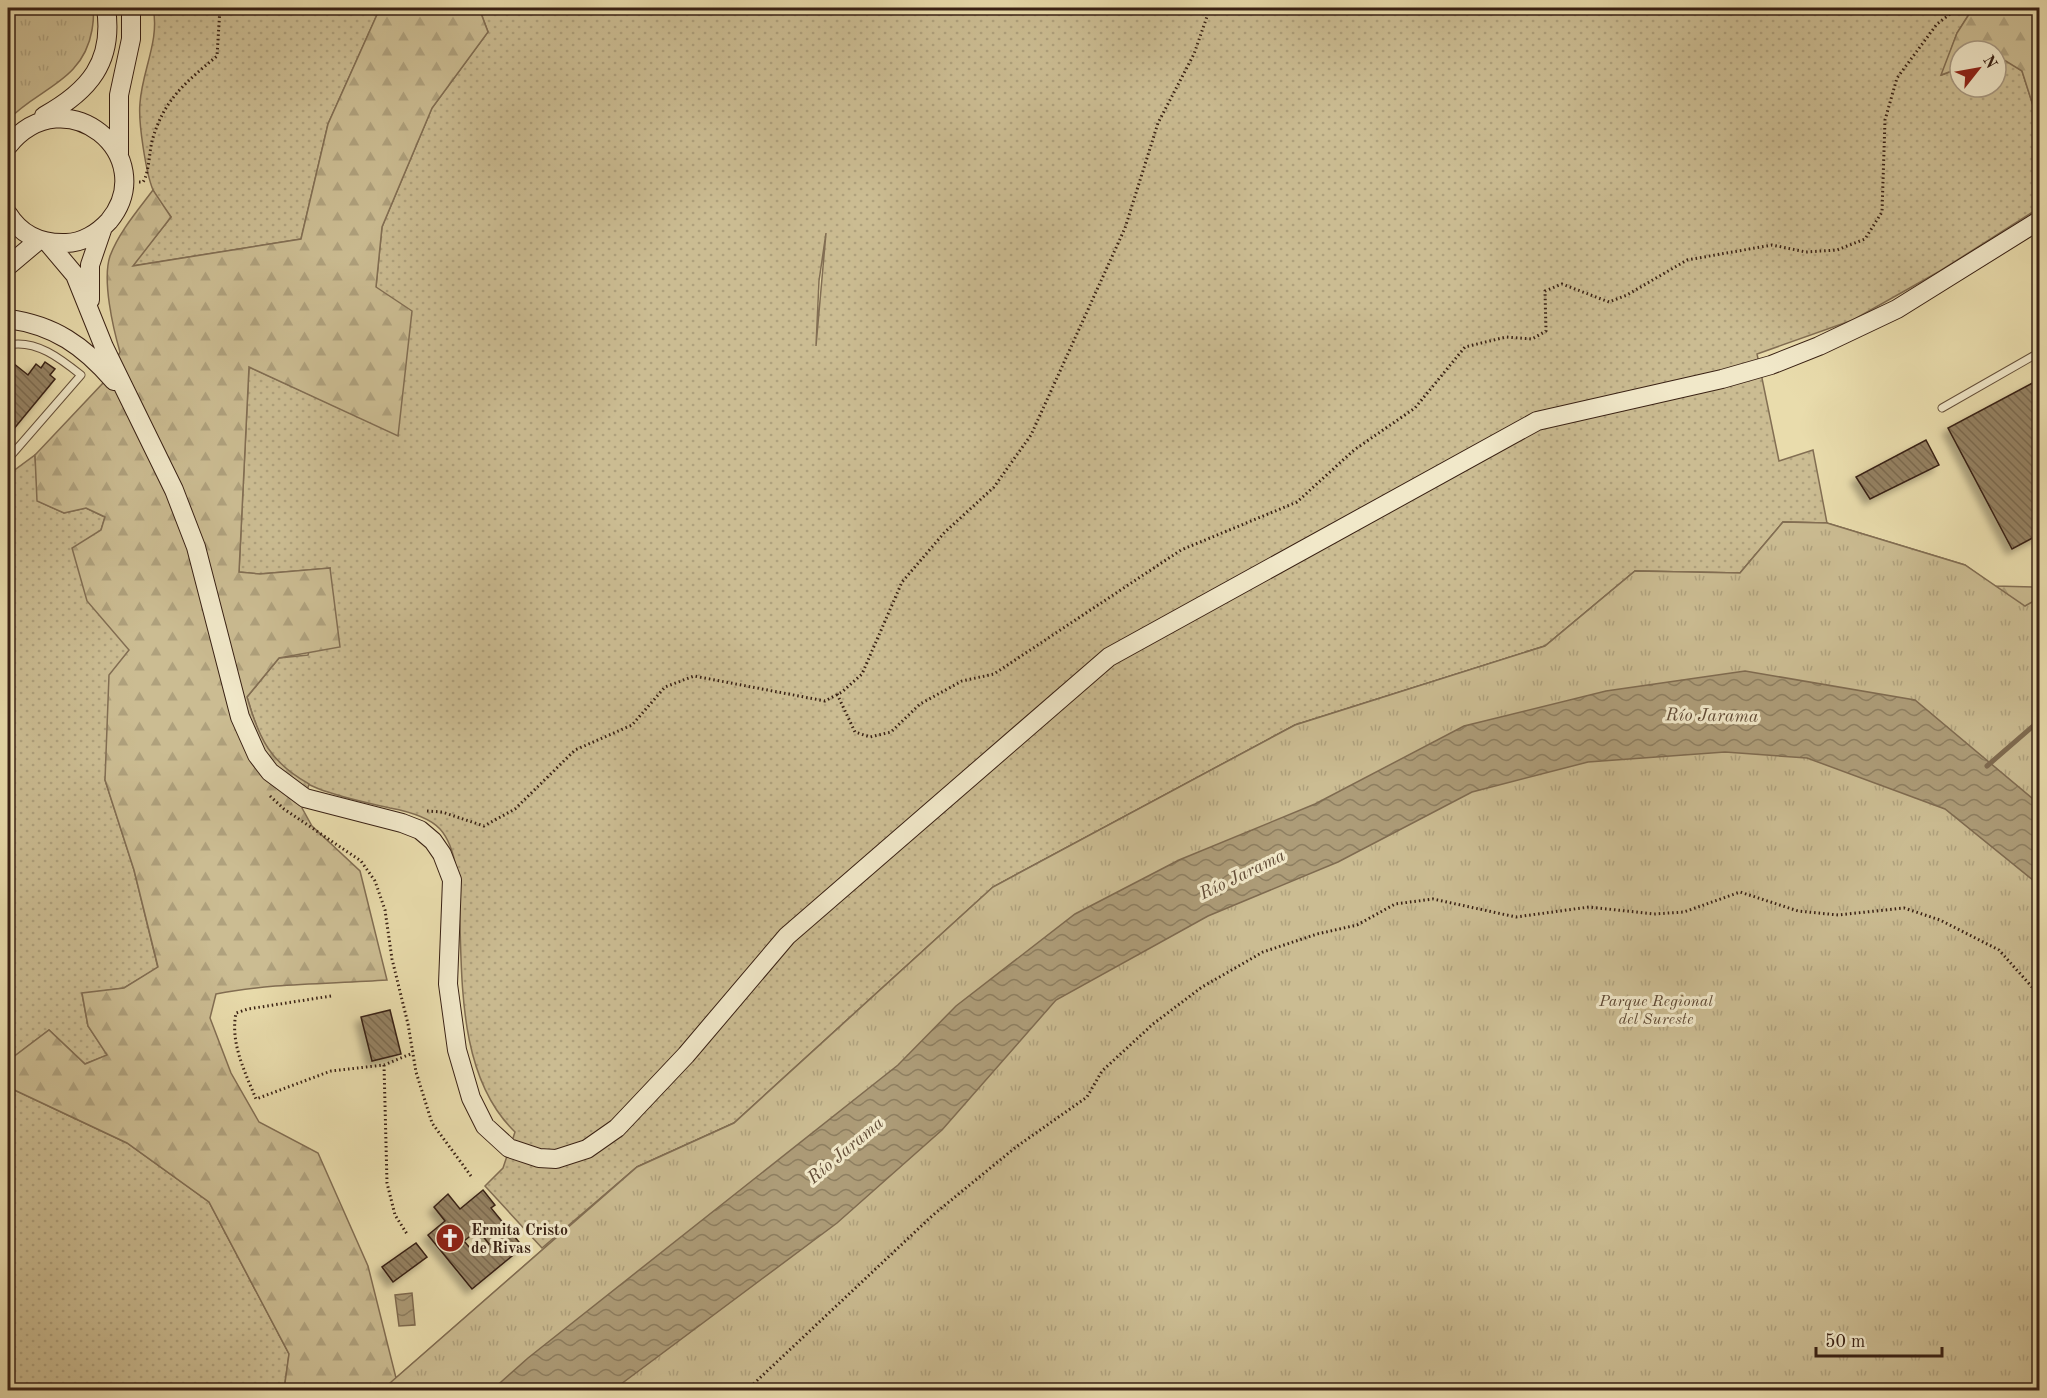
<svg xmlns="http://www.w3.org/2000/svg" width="2047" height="1398" viewBox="0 0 2047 1398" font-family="'Old Standard TT',serif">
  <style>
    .grass { fill: url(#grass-dots); stroke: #826e53; stroke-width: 1.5; fill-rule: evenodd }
    .forest { fill: url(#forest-firs); stroke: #826e53; stroke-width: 1.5 }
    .park { fill: url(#park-tufts); stroke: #826e53; stroke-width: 1.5 }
    .water { fill: url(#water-waves); stroke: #7f6b50; stroke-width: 1.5 }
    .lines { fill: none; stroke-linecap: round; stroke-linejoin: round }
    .stream { stroke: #7f6b50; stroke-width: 5 }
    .building { fill: url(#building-back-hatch); stroke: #392114; stroke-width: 1.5; fill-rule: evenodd; filter: url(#shadow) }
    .lane-casing { stroke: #65503a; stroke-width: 9 }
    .secondary-casing { stroke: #392114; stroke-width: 20 }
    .path { stroke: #392114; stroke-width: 3; stroke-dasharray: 1.5 3; stroke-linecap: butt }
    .lane { stroke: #f1e8c9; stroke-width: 7 }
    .secondary { stroke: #f1e8c9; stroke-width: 18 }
    .labels { text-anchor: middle; stroke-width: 6; stroke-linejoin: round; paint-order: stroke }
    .park-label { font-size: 16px; font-style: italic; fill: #5e4834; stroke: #f1e8c9 }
    .poi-label { font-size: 16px; font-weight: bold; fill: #392114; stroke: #f1e8c9; text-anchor: start }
    .water-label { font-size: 18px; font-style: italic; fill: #624c37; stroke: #f1e8c9 }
  </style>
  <defs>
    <pattern id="grass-dots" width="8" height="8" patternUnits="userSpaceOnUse" patternTransform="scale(1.5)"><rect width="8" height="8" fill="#cbbc92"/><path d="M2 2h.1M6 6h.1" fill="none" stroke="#afa17d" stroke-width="1.8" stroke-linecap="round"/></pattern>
    <pattern id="forest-firs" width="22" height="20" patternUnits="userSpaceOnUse" patternTransform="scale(1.5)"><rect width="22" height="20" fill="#cbbc92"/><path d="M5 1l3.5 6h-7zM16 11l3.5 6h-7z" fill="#afa17d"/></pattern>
    <pattern id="park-tufts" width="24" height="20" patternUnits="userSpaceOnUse" patternTransform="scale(1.5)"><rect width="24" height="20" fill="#cbbc92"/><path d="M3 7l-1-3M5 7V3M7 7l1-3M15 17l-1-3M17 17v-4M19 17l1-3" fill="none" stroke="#afa17d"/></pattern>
    <pattern id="water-waves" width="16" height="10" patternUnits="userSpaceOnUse" patternTransform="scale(1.5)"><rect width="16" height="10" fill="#ad9c78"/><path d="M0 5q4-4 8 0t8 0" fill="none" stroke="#8e7f61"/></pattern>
    <pattern id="building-back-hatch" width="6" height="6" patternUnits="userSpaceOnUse" patternTransform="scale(1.5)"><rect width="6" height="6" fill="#958263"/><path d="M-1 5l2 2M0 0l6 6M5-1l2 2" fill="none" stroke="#7b6a50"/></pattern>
    <filter id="shadow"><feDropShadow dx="-5.5" dy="5.5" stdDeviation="3" flood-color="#0004"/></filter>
  </defs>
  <rect width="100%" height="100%" fill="#e9dcac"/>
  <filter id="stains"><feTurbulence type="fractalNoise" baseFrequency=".00333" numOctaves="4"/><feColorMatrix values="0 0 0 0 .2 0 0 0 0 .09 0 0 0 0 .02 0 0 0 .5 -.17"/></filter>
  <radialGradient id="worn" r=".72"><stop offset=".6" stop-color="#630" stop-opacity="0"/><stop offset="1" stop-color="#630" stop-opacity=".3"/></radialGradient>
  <path class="grass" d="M153,8H380L328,124L301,239L132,266L171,217C166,209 157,200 153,190C146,173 138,122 140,103C142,71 160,40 153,8Z
    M479,8H1973L1957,33L1942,75L1960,68V87H1996V55L1998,54L2022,71L2037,118H2039V208L1940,271L1853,320L1757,354L1779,461L1813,450L1827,523L1783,522L1740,573L1635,571L1545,646L1295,725L993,887L734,1123L637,1167L542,1248L485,1186L503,1168L515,1132C462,1081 462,994 460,926C459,898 460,851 440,829C428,816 406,811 390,808C352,799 295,790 271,755C259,737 253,717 247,697L279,658L308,655L330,568L259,574L239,572L249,367L398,435L376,287L382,227L432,108L488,32ZM826,233L816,346L819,281Z
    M35,455L38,501L64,513L86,508L105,517L101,530L129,650L105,780L134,870L158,968L124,988L82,994L88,1026L108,1055L85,1064L49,1030L8,1061V475Z
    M8,1087L127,1143L209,1202L289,1354L284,1390H8Z"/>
  <path class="forest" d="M380,8H479L488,32L432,108L382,227L376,287L412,311L398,436L249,367L239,572L260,574L330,568L340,647L279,658L247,697C259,739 270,762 309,784L302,808L312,826L360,871L387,980C331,984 271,983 216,994L210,1018L231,1073L259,1122L318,1153L368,1266L396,1378L637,1167L734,1123L993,887L1295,725L1545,646L1635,571L1740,573L1783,522L1827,523L1965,565L1994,586L2039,587V804L492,1390H284L289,1354L209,1202L127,1143L8,1087V1061L49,1030L85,1064L107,1055L88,1026L82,993L124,988L158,967L134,870L105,780L109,675L129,650L87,601L72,548L101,530L105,517L86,508L64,513L37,501L35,455L103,383L120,352C113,328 102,280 110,256C119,232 138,210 153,190L171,217L133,266L301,239L328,124Z
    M1973,8H2039V118H2037L2022,71L1996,55V51H1960V68L1941,75L1957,33Z"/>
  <path class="park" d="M8,8H92C95,15 93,22 92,30C83,82 38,88 8,120Z
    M1783,522L1827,523L1965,565L2025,606L2039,598V1390H382L637,1167L734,1123L993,887L1295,725L1545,646L1635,571L1740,573Z"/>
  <path class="water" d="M1745,671L1915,700L2039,804V885L1945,809L1807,758L1725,752L1588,762L1472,792L1338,862L1208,916L1056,1000L942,1130L837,1223L613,1390H492L528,1358L898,1065L956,1006L1075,914L1179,860L1315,804L1464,726L1606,691Z
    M412,1293L415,1325L399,1326L395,1295Z"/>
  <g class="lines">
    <path class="stream" d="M1987,766L2040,720"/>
  </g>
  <path class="building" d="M8,359L28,375L36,364L41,368L45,362L55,369L50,375L55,379L8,436Z
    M2040,379V534L2012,549L1948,428Z
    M1926,440L1939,465L1870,499L1856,477Z
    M390,1010L401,1054L372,1061L361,1017Z
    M483,1190L495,1205L491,1208L523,1247L472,1289L428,1235L445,1221L434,1207L448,1194L460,1209ZM478,1230L489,1244L476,1255L464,1241Z
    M416,1243L427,1257L393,1282L382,1267Z"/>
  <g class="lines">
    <g class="lane-casing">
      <path id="lane" d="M8,345C36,339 61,359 81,375L8,459
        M1942,408L2040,352"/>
    </g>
    <g class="secondary-casing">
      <path id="secondary" d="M44,116C89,91 114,62 106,8
        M8,146C65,75 162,156 109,221C98,233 82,243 66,243C41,244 21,235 8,214
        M119,154V95L131,39V8
        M48,243L75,275L104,347L174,490L196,547L240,717L257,755L270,772L305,798L402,823L420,830L433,841L442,854L452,880L448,984L457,1050L471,1098L485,1126L509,1148L539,1158L556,1159L587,1149L617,1128L686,1055L787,936L1109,657L1537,421L1722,379L1771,365L1819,346L1897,309L2040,220
        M8,266L39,240
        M90,300V265L103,227
        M8,319C54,325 84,346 114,381"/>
    </g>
    <path class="path" d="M139,182H143C149,173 149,154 152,141C164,99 185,83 217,56L220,8
      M837,694L855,732L870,737L891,732L920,704L962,681L994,674L1181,550L1297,502L1354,450L1415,408L1465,347L1506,337L1532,339L1546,331L1545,291L1562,284L1609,302L1627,295L1687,260L1772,245L1806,252L1837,250L1865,239L1882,212L1885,120L1897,78L1937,24L1958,8
      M270,796L284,809L361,861L375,881L385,910L392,959L408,1024L416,1072L432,1123L471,1176
      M427,811L442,812L484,826L515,809L575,750L632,725L665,687L694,676L825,701L842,692L862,674L902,582L944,533L994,487L1031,435L1125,228L1158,123L1194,54L1210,8
      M331,996L248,1009L236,1013C230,1043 245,1072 256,1099L331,1071L384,1065L413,1053
      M384,1065L387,1183L395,1215L407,1234
      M747,1390L933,1215L1016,1147L1087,1097L1102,1071L1153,1024L1202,987L1263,952L1317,934L1357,925L1395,904L1433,899L1516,917L1589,907L1654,914L1684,912L1740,892L1798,911L1838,915L1904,908L1940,920L1999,950L2040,996"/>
    <use href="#lane" class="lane"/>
    <use href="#secondary" class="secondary"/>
  </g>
  <defs>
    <g id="church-disc" transform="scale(1.5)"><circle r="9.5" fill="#8f2418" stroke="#f1e8c9"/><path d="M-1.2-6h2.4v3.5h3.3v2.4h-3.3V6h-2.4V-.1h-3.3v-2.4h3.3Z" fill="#fff"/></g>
  </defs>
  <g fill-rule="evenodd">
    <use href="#church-disc" x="450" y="1238"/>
  </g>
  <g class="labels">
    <g class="park-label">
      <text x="1656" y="1006">Parque Regional<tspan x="1656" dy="18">del Sureste</tspan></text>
    </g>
    <g class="poi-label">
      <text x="471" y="1235">Ermita Cristo<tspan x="471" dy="18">de Rivas</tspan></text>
    </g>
    <g class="water-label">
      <text transform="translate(1712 715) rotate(1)" y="6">Río Jarama</text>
      <text transform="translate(1242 874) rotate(-26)" y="6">Río Jarama</text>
      <text transform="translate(845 1150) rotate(-40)" y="6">Río Jarama</text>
    </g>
  </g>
  <rect width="2047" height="1398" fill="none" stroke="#e9dcac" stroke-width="30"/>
  <rect x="9" y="9" width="2029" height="1380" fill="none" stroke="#392114" stroke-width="3"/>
  <rect x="15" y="15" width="2017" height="1368" fill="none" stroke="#392114" stroke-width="1.5"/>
  <g transform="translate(1978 69) rotate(59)"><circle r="28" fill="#f1e8c9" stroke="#a79881" stroke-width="1.5"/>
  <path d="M0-4.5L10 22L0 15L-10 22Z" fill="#8f2418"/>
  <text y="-9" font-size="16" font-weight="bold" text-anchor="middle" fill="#392114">N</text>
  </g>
  <path d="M1816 1347v9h126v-9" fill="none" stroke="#392114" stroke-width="3"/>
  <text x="1825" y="1347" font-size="18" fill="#392114" stroke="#f1e8c9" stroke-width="4.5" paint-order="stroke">50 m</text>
  <rect width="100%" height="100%" filter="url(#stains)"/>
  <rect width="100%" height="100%" fill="url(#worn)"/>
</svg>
